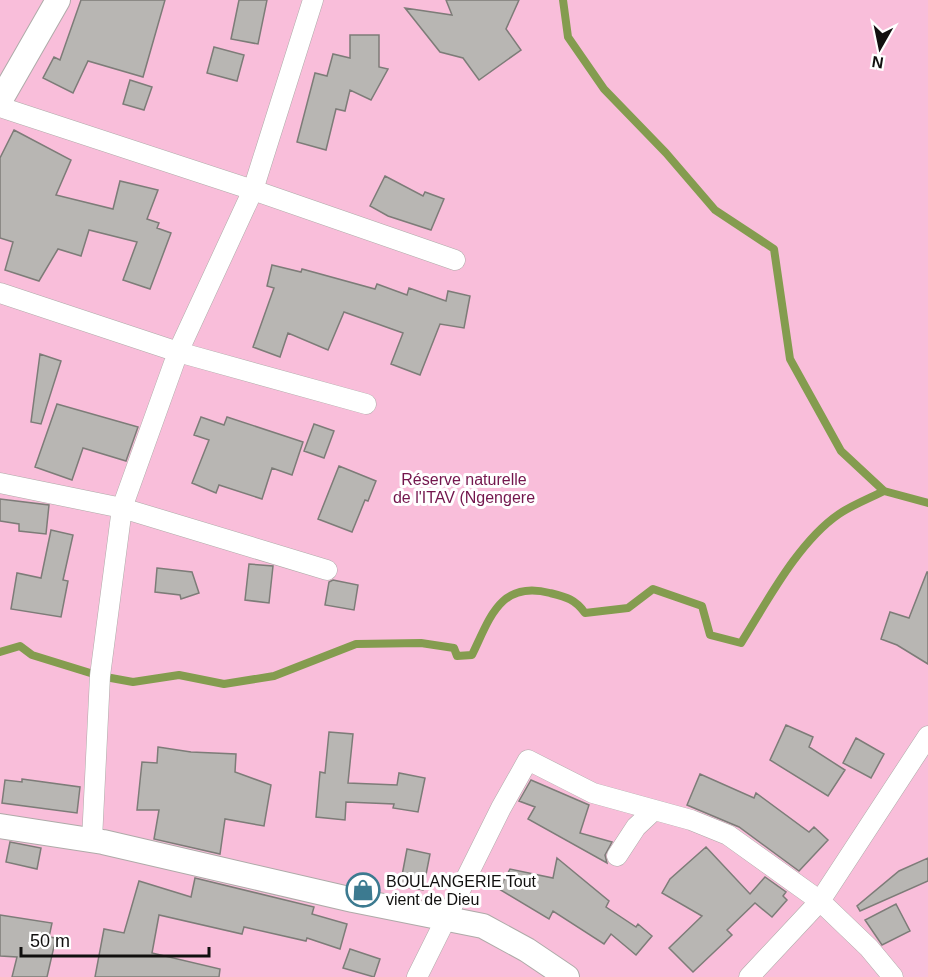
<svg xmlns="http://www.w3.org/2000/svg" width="928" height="977" viewBox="0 0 928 977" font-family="Helvetica,sans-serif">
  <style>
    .green { fill: #f9beda }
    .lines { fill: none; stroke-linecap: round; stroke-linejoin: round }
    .stream { stroke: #849c4f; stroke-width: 8 }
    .building { fill: #b8b6b3; stroke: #7d7c78; stroke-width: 1.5 }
    .minor-casing { stroke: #aeaaa8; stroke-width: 21 }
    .tertiary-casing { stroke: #aeaaa8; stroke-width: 26 }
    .minor { stroke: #fff; stroke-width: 20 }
    .tertiary { stroke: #fff; stroke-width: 24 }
    .labels { text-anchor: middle; stroke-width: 6; stroke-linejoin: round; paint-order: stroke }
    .park-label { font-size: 16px; fill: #73164d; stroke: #fff }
    .poi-label { font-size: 16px; fill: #11100f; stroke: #fff; text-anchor: start }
  </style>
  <rect width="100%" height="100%" fill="#eae6e4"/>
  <path class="green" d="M0,0H928V977H0Z"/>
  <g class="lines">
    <path class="stream" d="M563,0L568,37L604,89L666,153L715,210L774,249L790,359L841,451L884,491L928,503
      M0,652L20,646L32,655L100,676L133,682L179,675L224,684L274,676L356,644L421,643L454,648L457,656L472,655C490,618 500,580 550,593C566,597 575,599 585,613L628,608L653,589L702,606L710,635L741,643C767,602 798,542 839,514C852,505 870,498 884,491"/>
  </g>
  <path class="building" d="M81,0H165L143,77L88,61L73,93L43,78L54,57L60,60Z
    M239,0H267L258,44L231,39Z
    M446,0H519L506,29L521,50L479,80L463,58L440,52L405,8L452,15Z
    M350,35H379V67L388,69L371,100L350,90L345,111L336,109L326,150L297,142L315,73L327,76L333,54L350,58Z
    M214,47L244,55L237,81L207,73Z
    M130,80L152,87L144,110L123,104Z
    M14,130L71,160L56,195L113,209L120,181L158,190L147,219L159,223L157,228L171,233L150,289L123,280L137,242L89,230L81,256L58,249L39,281L5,270L13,242L0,238V158Z
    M385,176L423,196L425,192L444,199L431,230L388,216L370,206Z
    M272,265L301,272L302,269L375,289L377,284L407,295L409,288L446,301L448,291L470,296L464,328L440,324L420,375L391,364L403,333L344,312L328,350L288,333L280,357L253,347L274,288L267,286Z
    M40,354L61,361L41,424L31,422Z
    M57,404L138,427L126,461L83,448L72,480L35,467Z
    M201,417L224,425L227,417L303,442L292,475L272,468L262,499L219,485L216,493L192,483L209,440L194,435Z
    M314,424L334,431L324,458L304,451Z
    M339,466L376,481L368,501L365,500L352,532L318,519Z
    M0,499L49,505L46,534L19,531V524L0,521Z
    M51,530L73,535L63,580L68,581L61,617L11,609L17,573L41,578Z
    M249,564L273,566L269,603L245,600Z
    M157,568L192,572L199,593L181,599L180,595L155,592Z
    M927,572H928V664L897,645L881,639L890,612L909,618Z
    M333,580L358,585L354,610L325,605L329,582Z
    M786,725L813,737L809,747L845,770L828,796L770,760Z
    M329,732L353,734L348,783L397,785L399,773L425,778L418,812L393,808L394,804L346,802L345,820L316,817L320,772L325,773Z
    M856,738L884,754L871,778L843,763Z
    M158,747L191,752L236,754L235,772L271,785L264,826L225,819L220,854L154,839L159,810H137L142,762L157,763Z
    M700,774L754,798L756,793L809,832L814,827L828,840L799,871L739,827L687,805Z
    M22,779L80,787L77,813L2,803L5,780L22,782Z
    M531,780L589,805L580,833L612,842L605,855L607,863L528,819L535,807L519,801Z
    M10,842L41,848L37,869L6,862Z
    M706,847L750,894L765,877L786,892L783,896L787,900L772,917L755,903L727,930L732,935L693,972L669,948L702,916L662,893L670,879Z
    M407,849L430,854L423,890L400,886Z
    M557,858L609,901L606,907L636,927L638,924L652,936L636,955L611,934L604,944L553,911L549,919L499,889L510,869L553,878Z
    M928,858V881L860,911L857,906L899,871Z
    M195,878L314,907L312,914L347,924L340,949L307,938L306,941L244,927L242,934L159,915L152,953L220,969L219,977H95L104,929L124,933L139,881L191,897Z
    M896,904L910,931L882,945L865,920Z
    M0,915L52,923L49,937L56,938L47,977H12L17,957L0,956Z
    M350,949L380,959L374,977L343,968Z"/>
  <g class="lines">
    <g class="minor-casing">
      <path id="minor" d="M0,107L253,190L455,260
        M0,293L178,352L366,404
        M0,483L122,508L327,570
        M92,840L100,676L122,508L178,352L253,190L313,0
        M617,856L636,827L653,811
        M417,977L501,808L528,760L593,793L691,820L728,835L820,901L869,948L893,977
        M749,977L820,901L928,736"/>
    </g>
    <g class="tertiary-casing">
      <path id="tertiary" d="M0,101L58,0
        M0,826L103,842L353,900L483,926L527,950L567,977"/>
    </g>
    <use href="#minor" class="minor"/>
    <use href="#tertiary" class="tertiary"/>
  </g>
  <defs>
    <g id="shop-ring" transform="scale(1.725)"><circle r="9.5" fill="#fff" stroke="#3c7a90" stroke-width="1.5"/><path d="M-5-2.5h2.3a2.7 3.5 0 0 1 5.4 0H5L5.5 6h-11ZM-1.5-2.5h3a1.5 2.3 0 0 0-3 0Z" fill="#3c7a90"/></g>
  </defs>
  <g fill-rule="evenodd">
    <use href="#shop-ring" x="363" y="890"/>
  </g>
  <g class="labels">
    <g class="park-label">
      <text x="464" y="485">Réserve naturelle<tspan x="464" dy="18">de l'ITAV (Ngengere</tspan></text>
    </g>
    <g class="poi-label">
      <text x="386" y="887">BOULANGERIE Tout<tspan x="386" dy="18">vient de Dieu</tspan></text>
    </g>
  </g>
  <g transform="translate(880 48) rotate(189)" stroke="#ffffff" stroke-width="4.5" paint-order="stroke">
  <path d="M0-4.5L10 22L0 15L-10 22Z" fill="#11100f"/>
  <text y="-9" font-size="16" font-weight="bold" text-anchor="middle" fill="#11100f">N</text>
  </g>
  <path d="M21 947v9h188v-9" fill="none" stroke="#11100f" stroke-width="3"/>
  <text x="30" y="947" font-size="18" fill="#11100f" stroke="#ffffff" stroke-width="4.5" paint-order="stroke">50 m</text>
</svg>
